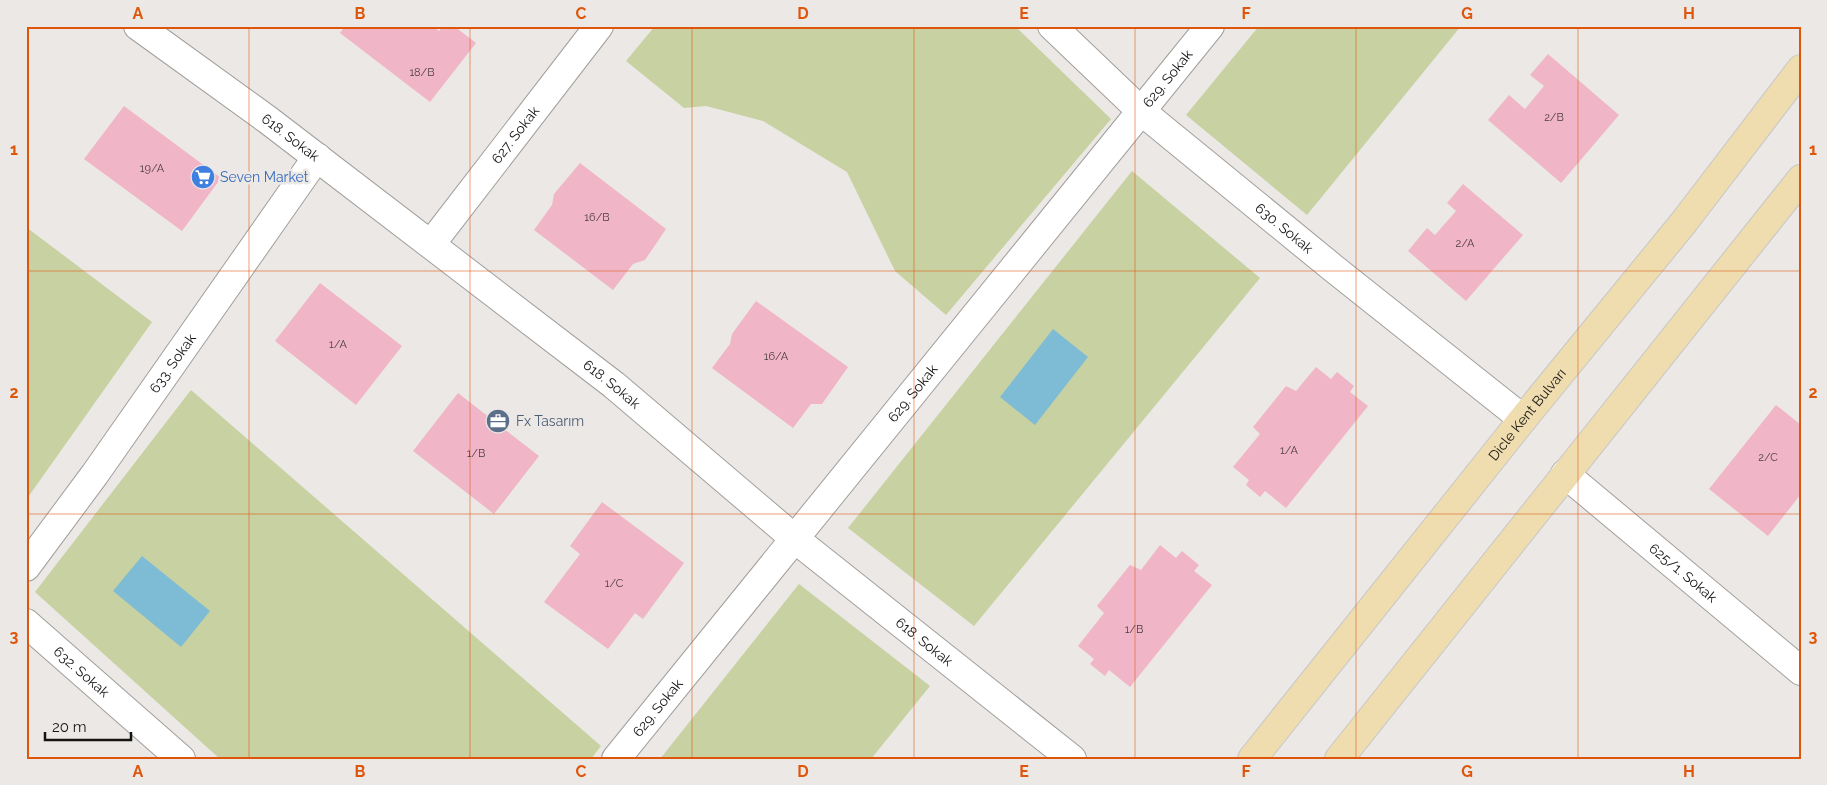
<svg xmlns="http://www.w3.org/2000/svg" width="1827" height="785" viewBox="0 0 1827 785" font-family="Raleway,sans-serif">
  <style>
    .green { fill: #c8d1a1 }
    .water { fill: #7dbcd4 }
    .building { fill: #f1b5c8 }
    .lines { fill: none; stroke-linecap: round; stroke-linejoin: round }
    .minor-casing { stroke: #a19f9c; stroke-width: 30 }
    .major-casing { stroke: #c7c7c7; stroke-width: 30 }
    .minor { stroke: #fff; stroke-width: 28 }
    .major { stroke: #efddaf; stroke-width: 28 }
    .grid { fill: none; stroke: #de560c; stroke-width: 1; stroke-opacity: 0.55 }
    .labels { text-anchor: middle; stroke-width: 5; stroke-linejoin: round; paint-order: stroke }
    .number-label { font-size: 11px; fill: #4d3d41 }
    .street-label { font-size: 14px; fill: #161514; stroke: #ebe8e5 }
    .shop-label { font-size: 14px; fill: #366cbe; stroke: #ebe8e5; text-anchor: start }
    .service-label { font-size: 14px; fill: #4e5e75; stroke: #ebe8e5; text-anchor: start }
    .neatline { fill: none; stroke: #de560c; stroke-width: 2 }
    .grid-label { font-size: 16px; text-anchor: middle; font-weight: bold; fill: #de560c }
  </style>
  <rect width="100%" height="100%" fill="#ebe8e5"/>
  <path class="green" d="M655,26H1015L1111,119L946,315L895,271L847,172L763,121L706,106L684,108L626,61Z
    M1259,26H1461L1307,215L1186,115Z
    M1132,171L1260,278L974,626L848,528Z
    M26,227L152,322L26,500Z
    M191,390L601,746L591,759H220L35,592Z
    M799,584L930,686L871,759H660Z"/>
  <path class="water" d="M1053,329L1088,357L1035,425L1000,397Z
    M142,556L210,611L181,647L113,591Z"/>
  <path class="building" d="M345,26H433L439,31L443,26H454L476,43L430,102L340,33Z
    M1548,54L1619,115L1561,183L1488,120L1509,95L1525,109L1544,86L1530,75Z
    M124,106L221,178L182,231L84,159Z
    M580,163L666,229L645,260L633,264L613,290L534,230L552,205L554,194Z
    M1463,184L1523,235L1466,301L1408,251L1427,228L1435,235L1456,211L1447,203Z
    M320,283L402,346L356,405L275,341Z
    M756,301L848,367L822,404H811L793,428L712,368L730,344L732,334Z
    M1316,367L1331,379L1337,372L1354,386L1350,392L1368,406L1286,508L1265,491L1260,497L1246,485L1249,480L1233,467L1260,434L1253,427L1286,386L1296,391Z
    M458,393L539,456L494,514L413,451Z
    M1776,405L1801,425V494L1768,536L1709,489Z
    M602,502L684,563L643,619L635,613L608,649L544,602L580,554L570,546Z
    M1160,545L1176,558L1182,551L1199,565L1194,571L1212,585L1130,687L1109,670L1105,676L1090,664L1094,659L1078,646L1104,613L1097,606L1130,565L1141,570Z"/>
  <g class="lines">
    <g class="minor-casing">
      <g id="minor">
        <path id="s1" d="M138,26L268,120L614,385L795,539L1072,759"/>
        <path id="s2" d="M1052,26L1141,111L1333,268L1523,419"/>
        <path id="s3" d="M431,244L599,26"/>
        <path id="s4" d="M1565,474L1801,671"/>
        <path id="s5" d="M26,567L95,474L317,157"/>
        <path id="s6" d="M26,623L181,759"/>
        <path id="s7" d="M616,759L1210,26"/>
      </g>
    </g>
    <g class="major-casing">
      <g id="major">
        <path id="s8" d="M1252,759L1523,419L1684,222L1801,69"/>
        <path d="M1339,759L1801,179"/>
      </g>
    </g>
    <use href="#minor" class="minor"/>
    <use href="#major" class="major"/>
  </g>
  <path class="grid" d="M249,26V759M470,26V759M692,26V759M914,26V759M1135,26V759M1356,26V759M1578,26V759M26,271H1801M26,514H1801"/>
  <defs>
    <g id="supermarket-disc" transform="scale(1.25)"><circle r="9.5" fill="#3f7fe0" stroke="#ebe8e5"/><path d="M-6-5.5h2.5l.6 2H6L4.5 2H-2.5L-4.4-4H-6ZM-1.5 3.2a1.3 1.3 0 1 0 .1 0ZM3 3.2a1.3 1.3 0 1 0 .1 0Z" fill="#fff"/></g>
    <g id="office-disc" transform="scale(1.25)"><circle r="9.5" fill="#5c6f8a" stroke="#ebe8e5"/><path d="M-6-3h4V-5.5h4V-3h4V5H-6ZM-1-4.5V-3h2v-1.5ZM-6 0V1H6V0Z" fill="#fff"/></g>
  </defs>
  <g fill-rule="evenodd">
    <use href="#supermarket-disc" x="203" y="177"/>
    <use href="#office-disc" x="498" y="421"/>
  </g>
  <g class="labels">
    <g class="number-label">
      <text x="422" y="76">18/B</text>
      <text x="1554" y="121">2/B</text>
      <text x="152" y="172">19/A</text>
      <text x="597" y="221">16/B</text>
      <text x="1465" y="247">2/A</text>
      <text x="338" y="348">1/A</text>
      <text x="776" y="360">16/A</text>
      <text x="1289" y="454">1/A</text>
      <text x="476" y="457">1/B</text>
      <text x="1768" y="461">2/C</text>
      <text x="614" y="587">1/C</text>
      <text x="1134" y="633">1/B</text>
    </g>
    <g class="street-label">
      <text dy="5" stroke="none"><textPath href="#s7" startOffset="876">629. Sokak</textPath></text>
      <text dy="5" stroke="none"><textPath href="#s3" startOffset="138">627. Sokak</textPath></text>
      <text dy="5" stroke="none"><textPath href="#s1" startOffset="189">618. Sokak</textPath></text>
      <text dy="5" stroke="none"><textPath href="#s2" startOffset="308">630. Sokak</textPath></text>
      <text dy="5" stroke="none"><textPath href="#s5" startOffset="251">633. Sokak</textPath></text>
      <text dy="5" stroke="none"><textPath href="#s1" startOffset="594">618. Sokak</textPath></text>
      <text dy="5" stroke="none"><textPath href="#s7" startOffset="471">629. Sokak</textPath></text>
      <text dy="5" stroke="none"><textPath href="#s8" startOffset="441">Dicle Kent Bulvarı</textPath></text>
      <text dy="5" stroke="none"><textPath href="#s4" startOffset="154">625/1. Sokak</textPath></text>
      <text dy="5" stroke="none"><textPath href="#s1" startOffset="999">618. Sokak</textPath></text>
      <text dy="5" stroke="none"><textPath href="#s6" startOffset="74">632. Sokak</textPath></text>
      <text dy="5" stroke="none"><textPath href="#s7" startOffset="66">629. Sokak</textPath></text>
    </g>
    <g class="shop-label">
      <text x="220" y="182">Seven Market</text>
    </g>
    <g class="service-label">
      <text x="516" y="426">Fx Tasarım</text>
    </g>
  </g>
  <rect width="1827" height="785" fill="none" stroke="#ebe8e5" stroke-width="55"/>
  <path d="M45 732v8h86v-8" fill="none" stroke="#161514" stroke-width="2.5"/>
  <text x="52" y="732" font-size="15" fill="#161514" stroke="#ebe8e5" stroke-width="4" paint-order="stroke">20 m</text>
  <rect x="28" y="28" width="1772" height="730" class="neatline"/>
  <g class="grid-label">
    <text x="138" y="19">A</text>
    <text x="360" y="19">B</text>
    <text x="581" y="19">C</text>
    <text x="803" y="19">D</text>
    <text x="1024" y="19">E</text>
    <text x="1246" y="19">F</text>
    <text x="1467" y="19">G</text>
    <text x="1689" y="19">H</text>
    <text x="14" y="155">1</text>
    <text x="1813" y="155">1</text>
    <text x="14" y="398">2</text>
    <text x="1813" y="398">2</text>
    <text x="14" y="642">3</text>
    <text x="1813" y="642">3</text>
    <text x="138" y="777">A</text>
    <text x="360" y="777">B</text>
    <text x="581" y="777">C</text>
    <text x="803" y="777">D</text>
    <text x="1024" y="777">E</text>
    <text x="1246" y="777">F</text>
    <text x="1467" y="777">G</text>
    <text x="1689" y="777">H</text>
  </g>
</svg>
